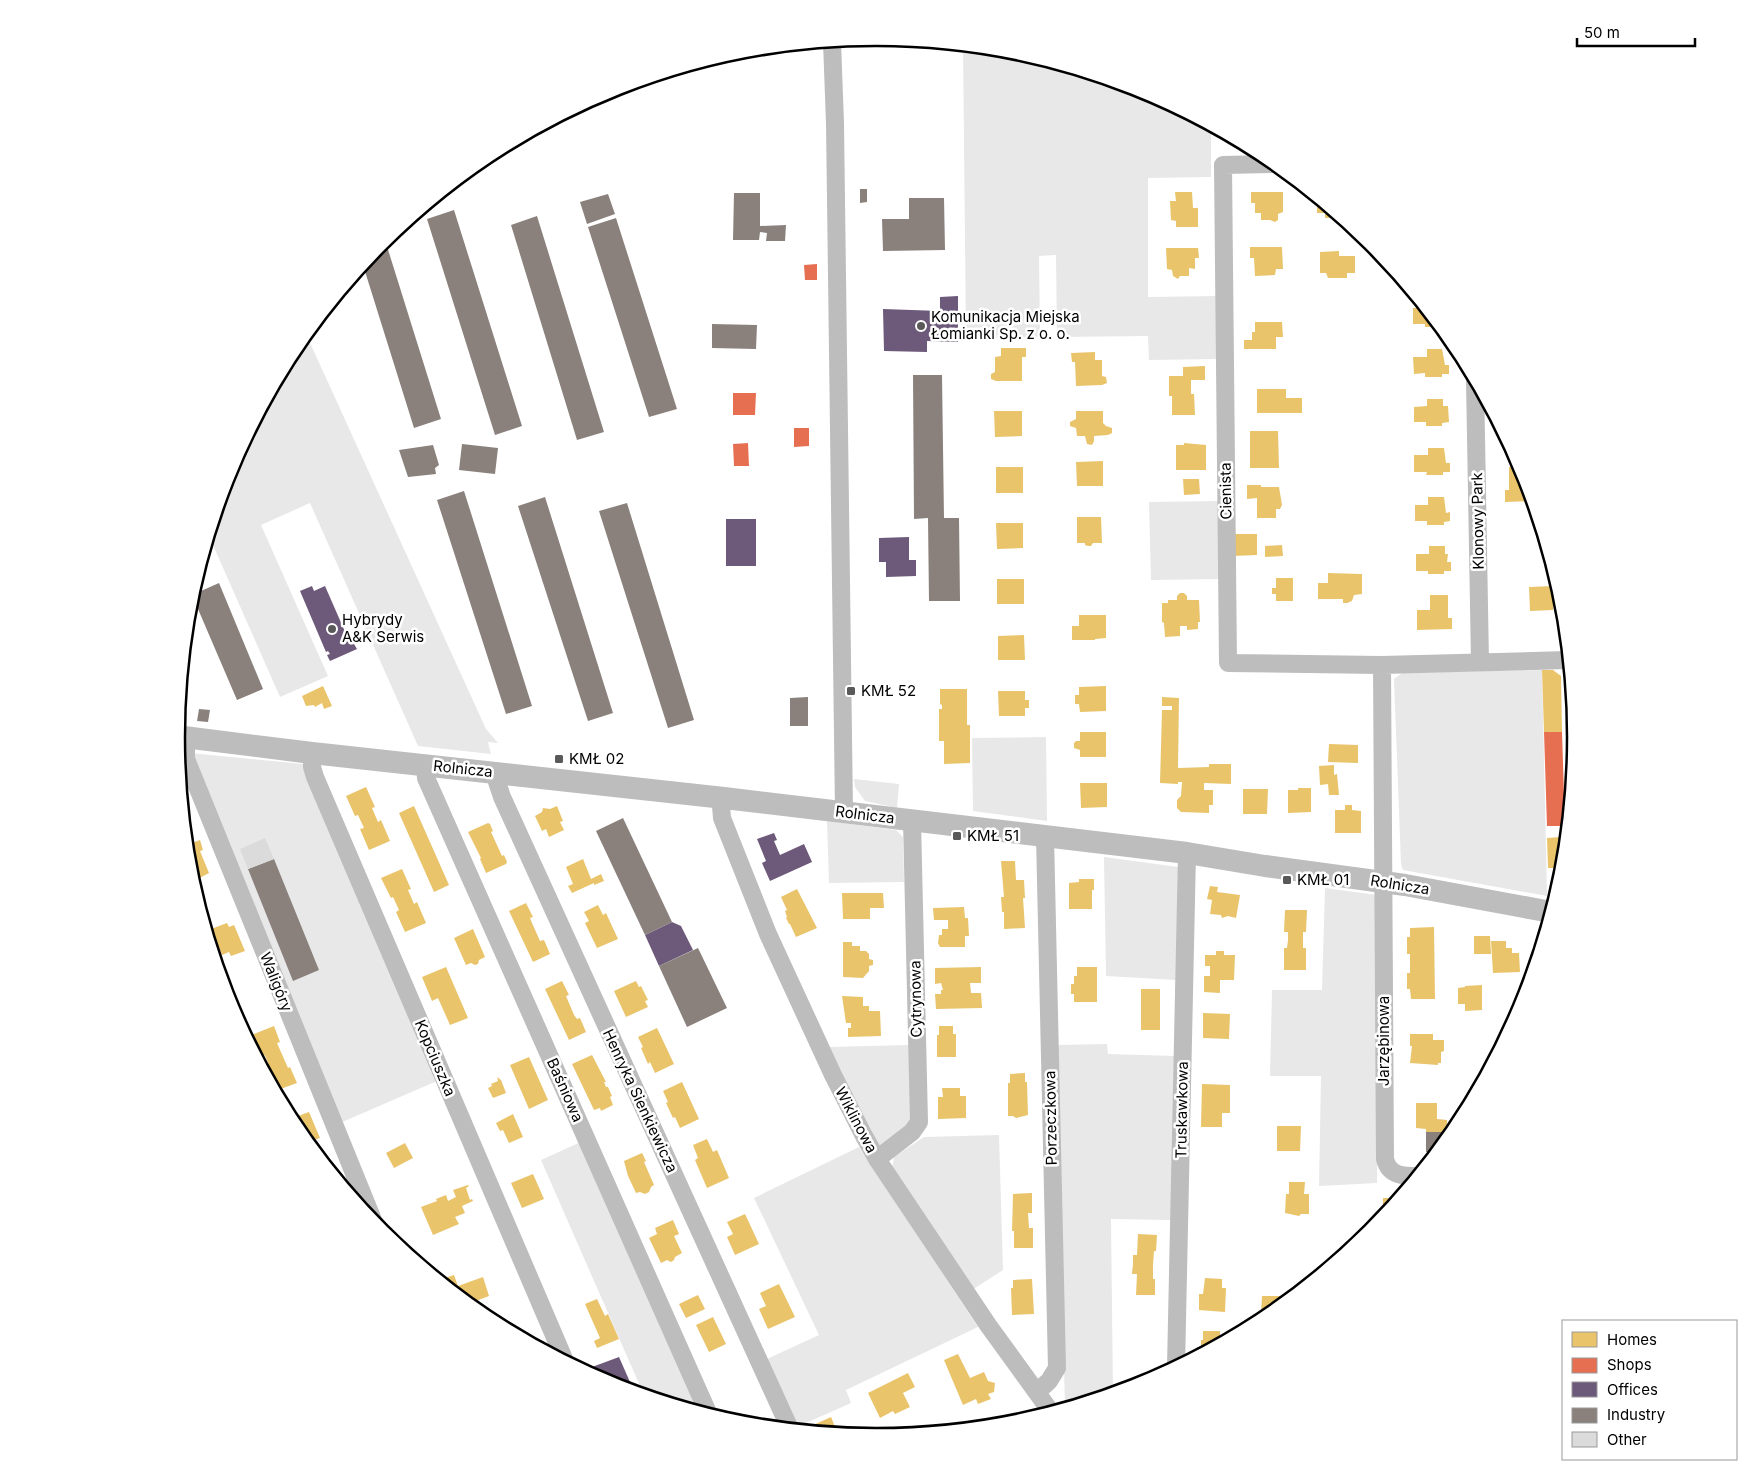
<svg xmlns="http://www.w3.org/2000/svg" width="1752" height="1475" viewBox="0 0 1752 1475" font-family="Inter,sans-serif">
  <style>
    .green { fill: #e8e8e8 }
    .homes { fill: #e9c46a }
    .shops { fill: #e76f51 }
    .offices { fill: #6d597a }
    .industry { fill: #8a817c }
    .building { fill: #dbdbdb }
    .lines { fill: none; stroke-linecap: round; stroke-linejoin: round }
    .minor { stroke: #bdbdbd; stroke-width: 18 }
    .tertiary { stroke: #bdbdbd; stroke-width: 22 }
    .poi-dot { fill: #595959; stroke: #fff; stroke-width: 2 }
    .labels { text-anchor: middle; stroke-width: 5; stroke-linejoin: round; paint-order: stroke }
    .poi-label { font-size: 15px; fill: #000; stroke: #fff; text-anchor: start }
    .street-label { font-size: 15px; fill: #000; stroke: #fff }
    .rim { fill: none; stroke: #000; stroke-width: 2.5 }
  </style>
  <rect width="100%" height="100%" fill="#fff"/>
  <path class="green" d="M963,46L1013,51L1144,91L1211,127V177L1148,178V297L1218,296V359L1149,360L1148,336L1057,337L1056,255L1039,256L1040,337L966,338Z
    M306,334L486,729L498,743L488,742L491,754L418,746L310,503L261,525L328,676L280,697L209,536L229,469L294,348Z
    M1220,501L1221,579L1151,580L1149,502Z
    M1542,670L1547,896L1403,870L1401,864L1394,679L1402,673Z
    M1046,737L1047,821L973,811L972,738Z
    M190,753L303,764L437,1081L340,1123Z
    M854,779L899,784L897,808L865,801L855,787Z
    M827,821L896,830L903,837L904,882L829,883Z
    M1104,857L1178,867L1176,980L1106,976Z
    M1325,888L1377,895V1183L1319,1186L1321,1076H1270L1272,990H1322Z
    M1107,1044L1108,1054L1174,1056L1171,1220L1111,1219L1113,1394L1065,1408L1056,1045Z
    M909,1045L911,1127L885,1144L876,1146L829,1047Z
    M999,1135L1003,1270L972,1290L892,1169L894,1157L924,1137Z
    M583,1141L705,1413L644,1395L541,1160Z
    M859,1147L978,1327L846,1390L851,1403L797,1427L767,1359L819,1335L754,1198Z"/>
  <path class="homes" d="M1175,192H1192L1193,208H1198V227H1176V221L1171,220L1170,201H1176Z
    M1251,192H1283V212L1278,214V220L1275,222L1270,220H1261V213H1255V203H1251Z
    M1317,198L1341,218H1325V213H1317Z
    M1250,247H1282L1283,269H1276L1275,275L1255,276L1254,258H1250Z
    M1166,248H1198L1199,258H1195V269L1189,268V276H1180L1178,279L1173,276L1172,270L1167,269Z
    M1339,251V256H1355V273H1347V278H1328L1326,273H1320V252Z
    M1413,308H1424L1440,327H1425V324H1413Z
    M1255,322H1282L1283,337H1276V349H1244V340H1252V332H1255Z
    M1001,348H1026V357H1022V381H996L991,379V374L995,372V357L1001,356Z
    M1427,349H1442L1445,365H1449V374H1442V377H1425V373L1414,374L1413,357H1427Z
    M1095,352V360H1102V376L1106,377L1107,383L1102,385L1076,386L1075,362H1072L1071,353Z
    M1205,366V380H1191V394H1194L1195,415H1172V396H1169V376H1183V367Z
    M1257,389H1286V398H1302V413H1257Z
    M1427,399H1443V406H1448L1449,422L1442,423V426H1426V422H1414V407L1427,406Z
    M994,411H1022V436L995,437Z
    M1076,411H1103V423L1106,426L1112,428V433L1108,435L1094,436V441L1092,445L1087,444L1085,436H1077L1076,428L1070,426V422L1076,419Z
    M1250,431H1278L1279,468H1250Z
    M1184,443L1206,445V470H1176V445H1184Z
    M1428,448H1444L1446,463H1450V472H1443V475H1426L1427,472H1414V455H1428Z
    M1103,461V486H1077L1076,462Z
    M996,467H1023V493H996Z
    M1509,467H1521L1532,501L1505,502V490H1509Z
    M1183,479H1199L1200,494L1184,495Z
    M1247,485H1261V487H1279L1282,505L1280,509H1276V518H1257V498L1247,499Z
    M1428,497H1444L1446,513L1450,512V521L1444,522V525H1427V521H1415V505H1428Z
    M1077,517H1101L1102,543H1093L1091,546H1088L1085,545V543H1077Z
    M996,523H1023V548L997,549Z
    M1233,534H1257V555L1233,556Z
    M1282,545L1283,556L1265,557V546Z
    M1429,546H1445V554H1448L1447,562H1451V571H1444V574H1428V571H1416V554H1429Z
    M1328,573L1362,574V594L1354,595L1352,601L1347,603H1343V599H1318V583H1328Z
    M1276,578H1293V601H1276V594H1272V588H1276Z
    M997,579H1024V604H997Z
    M1554,580H1556L1563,604H1553V610L1530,611L1529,587L1554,586Z
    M1180,593H1184L1187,596V600H1199L1200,622H1198V629L1187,630V626H1180V636L1165,637L1164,623L1162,622V603H1168V600H1177V596Z
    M1430,595H1448V618H1452V629L1417,630V610H1430Z
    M1079,615H1106V638L1095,639V640H1072V626H1079Z
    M1024,635L1025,660H998V636Z
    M1542,670H1553L1561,676L1562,732H1544Z
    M323,686L332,706L324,709L322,703L315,707L314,705L306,706L302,696Z
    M1106,686V711L1080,712L1079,704H1075V695H1079V687Z
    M940,689H967V725H970V763L944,764V741H939V709H942V705L940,704Z
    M998,691H1025V700H1029V708H1025V716H999Z
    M1162,697L1179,698L1178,768L1209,767V764H1231V784L1204,783V790H1213V805H1209V813L1181,812L1177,808V800L1181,796L1182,782H1178V784L1160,783L1162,710H1172V706H1162Z
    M1080,732H1106V757H1080V750L1074,748V743L1076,741H1080Z
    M1329,744L1358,745V763L1328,762Z
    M1334,765V775L1337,774L1339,795H1329L1328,784L1320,785L1319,766Z
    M1080,783H1107V807L1081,808Z
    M366,787L375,807L372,808L378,822L381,820L390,841L369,850L360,829L364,828L358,815L355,816L346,796Z
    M1298,788H1311V812L1288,813V790H1298Z
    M1243,789H1268L1267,814H1243Z
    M1345,805H1352V810L1361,811V833H1335V810H1345Z
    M414,806L449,885L434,892L399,813Z
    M557,806L563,821L560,822L564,830L549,837L546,829L542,831L535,816L542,812L543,808L550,809Z
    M488,823L490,824L493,831L491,832L502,856L504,855L507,862L506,864L486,873L480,859L481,858L468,832Z
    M1562,837V842H1566L1563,868H1548L1547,838Z
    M200,840L203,850L200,851L209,873L192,882L189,874L187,845Z
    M583,859L591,879L601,874L604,881L594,885V883L572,893L568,886L573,884L566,867Z
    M1001,861H1015L1016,880H1024L1025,898H1023L1025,928L1004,929V912H1002L1001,897H1004Z
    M402,869L411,889L408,890L414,904L417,902L426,923L405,932L396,912L399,910L393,897L391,898L381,878Z
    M1079,879H1094V890H1092V909H1069V883L1079,882Z
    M1210,886L1218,887L1217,892L1240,895L1236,918L1228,916L1222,918L1221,915L1210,914L1212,900L1207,899Z
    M797,889L817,928L796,937L790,924H789L786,918L787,917L785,911L787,910L781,897Z
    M842,893H883L884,908H870V919H843Z
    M526,903L533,917L530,918L532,923L540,941L544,940L550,954L533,962L509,911Z
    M598,905L603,915L606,913L618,939L597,948L585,923L589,921L584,912Z
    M964,907L965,918H968L969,936H965V947H940L938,943L939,935H942V929H948V920H934L933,908Z
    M1285,910H1307L1306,932H1303V948H1306V970H1284V948H1287L1288,940V932H1284Z
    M227,923L229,927L234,925L245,951L231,956L229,952L222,955L211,929Z
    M1434,927L1435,999H1411L1410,989H1407V973H1410V954H1407V937H1410V928Z
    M473,929L485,957L479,960L478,964L475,965L471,963L466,965L454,938Z
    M1474,936H1490L1491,954H1474Z
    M1491,941H1506V948H1512V953H1519L1520,972L1493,973Z
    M843,942H852V946H860V951H866L869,954V959L873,960V965L869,966V971L863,978L843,977Z
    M1216,951H1224V955H1235L1234,980H1220V993L1204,992V976H1210V966H1205V955H1216Z
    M446,967L468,1018L450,1025L438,998L432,1001L422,977Z
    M981,967V983H970L971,993H981L982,1008L936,1009L935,994H941V990H943L941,983L935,984V968Z
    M1077,967H1097V1002H1074V994H1071V984H1074V976H1077Z
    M562,981L569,995L566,996L574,1015L577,1019L580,1018L586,1032L569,1040L545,989Z
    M636,981L639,987L641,986L648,1000L645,1001L648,1007L626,1017L614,991Z
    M1482,985V1010L1465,1011V1004H1458V988L1465,987V986Z
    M1141,989H1160V1030H1141Z
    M842,996L863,997V1006H869V1011H880L881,1036L848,1037V1028H851V1023H846Z
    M1203,1013L1230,1014L1229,1039L1203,1038Z
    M274,1026L280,1042L277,1043L288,1068L290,1067L297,1083L275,1091L264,1071L270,1068L265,1055L258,1058L249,1036Z
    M939,1026H953V1034H956V1057H937V1035H939Z
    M657,1028L674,1064L655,1073L650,1062L648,1064L641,1048L643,1047L638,1037Z
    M1410,1034H1433V1040H1444V1051L1441,1052V1063H1438V1065L1410,1063L1412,1046H1410Z
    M592,1055L606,1082H604L606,1087H608L612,1096L610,1097L613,1105L601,1111L600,1108L594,1110L572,1064Z
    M529,1057L548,1100L529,1109L510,1065Z
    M1025,1073V1082H1027L1028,1115L1016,1118L1013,1116H1008V1083H1010V1074Z
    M497,1077L501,1080L506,1093L493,1098L488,1088L492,1086L491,1084L498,1081Z
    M682,1082L699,1119L680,1128L675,1117L673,1118L666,1103L668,1102L663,1091Z
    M1202,1084L1230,1085V1113H1222V1127H1201Z
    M942,1088H960V1096H966V1118L938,1119V1097H943Z
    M1416,1103H1437V1119L1447,1120V1132H1426V1129L1416,1128Z
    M309,1112L320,1138L307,1143L290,1119Z
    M513,1114L523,1137L509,1143L503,1130L500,1131L496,1123Z
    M1277,1126H1301L1300,1151H1277Z
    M707,1139L713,1152L717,1150L729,1178L707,1188L695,1160L698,1158L693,1145Z
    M405,1143L413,1158L394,1168L386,1153Z
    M642,1153L646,1161L644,1162L654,1185L651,1187L649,1192L645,1194L640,1192L636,1193L628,1176L624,1161Z
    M533,1174L544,1199L522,1208L511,1183Z
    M1289,1182H1305L1304,1194H1309V1214H1301L1299,1216L1285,1213L1286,1194H1289Z
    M468,1185L469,1186L466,1188L470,1200L472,1199L473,1201L462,1206L465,1213L455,1217L459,1224L433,1235L421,1207L437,1201L436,1199L446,1195L448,1201L456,1197L453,1190Z
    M1032,1193V1213H1028L1029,1228H1033V1248H1014V1231H1012L1013,1194Z
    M1383,1198H1399L1383,1218Z
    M745,1214L759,1244L735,1255L727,1237L733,1234L727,1222Z
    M673,1220L679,1234L674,1236L682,1253L675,1257L674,1260L671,1262L667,1260L661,1263L649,1238L657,1234L655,1228Z
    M1138,1234L1157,1235L1156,1251H1154L1153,1265V1279H1155V1295H1136L1137,1274H1132L1133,1264V1255H1137Z
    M454,1275L458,1286L483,1277L489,1296L468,1304L439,1280Z
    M1205,1278L1222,1279V1288H1226L1225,1312L1199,1310V1294H1203Z
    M1032,1279L1034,1314L1012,1315L1011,1288H1013V1280Z
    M779,1284L795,1317L768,1329L759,1309L766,1306L760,1293Z
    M698,1295L705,1309L686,1318L679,1304Z
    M1262,1296H1282V1299L1289,1300L1265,1319V1313H1261Z
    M597,1299L605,1316L608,1314L619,1339L597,1348L594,1341L600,1338L585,1304Z
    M713,1317L726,1344L709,1352L696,1325Z
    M1203,1331H1220V1341H1225L1197,1356V1347H1201V1340H1203Z
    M958,1354L970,1378L984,1372L988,1381L995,1383L994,1392L988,1394L991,1399L978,1404L976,1399L963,1405L944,1360Z
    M908,1373L915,1387L903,1393L910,1407L895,1414L893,1411L880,1418L868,1393Z
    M761,1417L765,1427L745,1425L746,1421L749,1420L752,1421Z
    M831,1417L838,1434L814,1431L811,1426Z"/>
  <path class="shops" d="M817,264V280H805L804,265Z
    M733,393H756L755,415H733Z
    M794,428H809V446L794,447Z
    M748,443L749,466H734L733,444Z
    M1544,732H1562L1565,826H1547Z"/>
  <path class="offices" d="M958,296V342L927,341V352L884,351L883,309L940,311V297Z
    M726,519H756V566H726Z
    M909,537V560H916V576L886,577V562H879V538Z
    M312,586L314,591L325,586L346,634L349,632L352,639V644H354L357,649L330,661L327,655L330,654L328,651L326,652L300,591Z
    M774,833L777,840L774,841L780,855L804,844L812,862L770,881L762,863L766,861L757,839Z
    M672,922L681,926L693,950L659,966L645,935Z
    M619,1357L630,1382L618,1387L594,1377L596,1376L592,1367Z"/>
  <path class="industry" d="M860,189H867V202L860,203Z
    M734,193H760V226L786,225L785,241H766L767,233L760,232L759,240H733Z
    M608,194L615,214L587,224L580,202Z
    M909,198H944L945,250L883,251L882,219H909Z
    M454,210L522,426L495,435L427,219Z
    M537,216L604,432L577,440L511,225Z
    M616,218L677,409L649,417L588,227Z
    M385,240L441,419L414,428L363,265Z
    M712,324L757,325L756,349L712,348Z
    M913,375H942L944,518H959L960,601H929L928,518L914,519Z
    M462,444L498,448L495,474L459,470Z
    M433,445L439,465L435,468L436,474L408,477L399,450Z
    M464,491L532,706L506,714L437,500Z
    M545,497L613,713L588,721L518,506Z
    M627,503L694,720L668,728L599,511Z
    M219,583L263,689L237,700L192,595Z
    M808,697V726H790V698Z
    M199,709L210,710L208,722L197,721Z
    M623,818L672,922L645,935L596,831Z
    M274,859L319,970L293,981L248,869Z
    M698,948L727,1008L687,1027L659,966Z
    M1426,1132H1447V1140L1437,1152H1426Z"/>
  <path class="building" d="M265,838L274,859L248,869L240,849Z"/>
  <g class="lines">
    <path class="minor" d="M832,42L835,123L844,812
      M1275,164L1223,165L1228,663L1382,665L1568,660
      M1475,380L1480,662
      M1382,665L1385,1159C1389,1176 1403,1176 1418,1176
      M186,737V759L375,1225
      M312,753V767L315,777L565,1361
      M425,765L426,778L709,1415
      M497,772V782L502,797L790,1429
      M724,798L721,806L722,818L768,934L833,1075L864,1136L877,1159L988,1325L1051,1412
      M877,1159L912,1132L919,1122L912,821
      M1176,1367L1187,853
      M1037,1392L1049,1381L1057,1368L1045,836"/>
    <path class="tertiary" d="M176,736L312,753L724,798L1187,853L1265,866L1405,885L1551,912"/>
  </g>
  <g class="poi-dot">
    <circle cx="921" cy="326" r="5"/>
    <circle cx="332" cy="629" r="5"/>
    <rect x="846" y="686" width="10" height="10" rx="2.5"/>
    <rect x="554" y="754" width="10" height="10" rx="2.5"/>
    <rect x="952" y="831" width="10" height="10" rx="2.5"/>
    <rect x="1282" y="875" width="10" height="10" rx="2.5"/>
  </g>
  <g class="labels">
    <g class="poi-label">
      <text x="931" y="322">Komunikacja Miejska<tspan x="931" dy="17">Łomianki Sp. z o. o.</tspan></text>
      <text x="342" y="625">Hybrydy<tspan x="342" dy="17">A&amp;K Serwis</tspan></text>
      <text x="861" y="696">KMŁ 52</text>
      <text x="569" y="764">KMŁ 02</text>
      <text x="967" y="841">KMŁ 51</text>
      <text x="1297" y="885">KMŁ 01</text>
    </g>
    <g class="street-label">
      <text transform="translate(1226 491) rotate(-91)" y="5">Cienista</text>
      <text transform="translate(1478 521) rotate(-91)" y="5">Klonowy Park</text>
      <text transform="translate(463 769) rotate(6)" y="5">Rolnicza</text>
      <text transform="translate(865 815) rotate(7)" y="5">Rolnicza</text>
      <text transform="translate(1400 885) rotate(9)" y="5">Rolnicza</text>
      <text transform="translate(276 982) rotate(68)" y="5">Waligóry</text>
      <text transform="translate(916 999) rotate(-91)" y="5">Cytrynowa</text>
      <text transform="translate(1384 1041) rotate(-90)" y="5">Jarzębinowa</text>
      <text transform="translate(435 1058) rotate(67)" y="5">Kopciuszka</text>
      <text transform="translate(565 1090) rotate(66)" y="5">Baśniowa</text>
      <text transform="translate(640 1101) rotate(65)" y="5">Henryka Sienkiewicza</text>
      <text transform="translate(1182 1110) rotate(-89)" y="5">Truskawkowa</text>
      <text transform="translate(1051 1118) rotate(-91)" y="5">Porzeczkowa</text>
      <text transform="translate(856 1120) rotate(62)" y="5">Wiklinowa</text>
    </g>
  </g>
  <path d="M0 0H1752V1475H0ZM185 737a691 691 0 1 1 1382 0a691 691 0 1 1-1382 0Z" fill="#fff" fill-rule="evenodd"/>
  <path class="rim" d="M185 737a691 691 0 1 1 1382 0a691 691 0 1 1-1382 0Z"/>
  <rect x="1562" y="1320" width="175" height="140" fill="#ffffff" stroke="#999999"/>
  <rect x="1572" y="1332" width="25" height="15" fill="#e9c46a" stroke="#999999"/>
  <text x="1607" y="1345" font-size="15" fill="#000000">Homes</text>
  <rect x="1572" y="1358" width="25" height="15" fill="#e76f51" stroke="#999999"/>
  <text x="1607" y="1370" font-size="15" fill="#000000">Shops</text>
  <rect x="1572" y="1382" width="25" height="15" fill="#6d597a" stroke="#999999"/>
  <text x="1607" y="1395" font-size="15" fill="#000000">Offices</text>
  <rect x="1572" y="1408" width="25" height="15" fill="#8a817c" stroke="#999999"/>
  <text x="1607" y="1420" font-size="15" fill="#000000">Industry</text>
  <rect x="1572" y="1432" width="25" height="15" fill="#dbdbdb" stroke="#999999"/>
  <text x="1607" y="1445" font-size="15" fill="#000000">Other</text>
  <path d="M1577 38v8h118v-8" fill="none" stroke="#000000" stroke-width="2.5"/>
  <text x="1584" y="38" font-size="15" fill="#000000" stroke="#ffffff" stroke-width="4" paint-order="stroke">50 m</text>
</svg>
